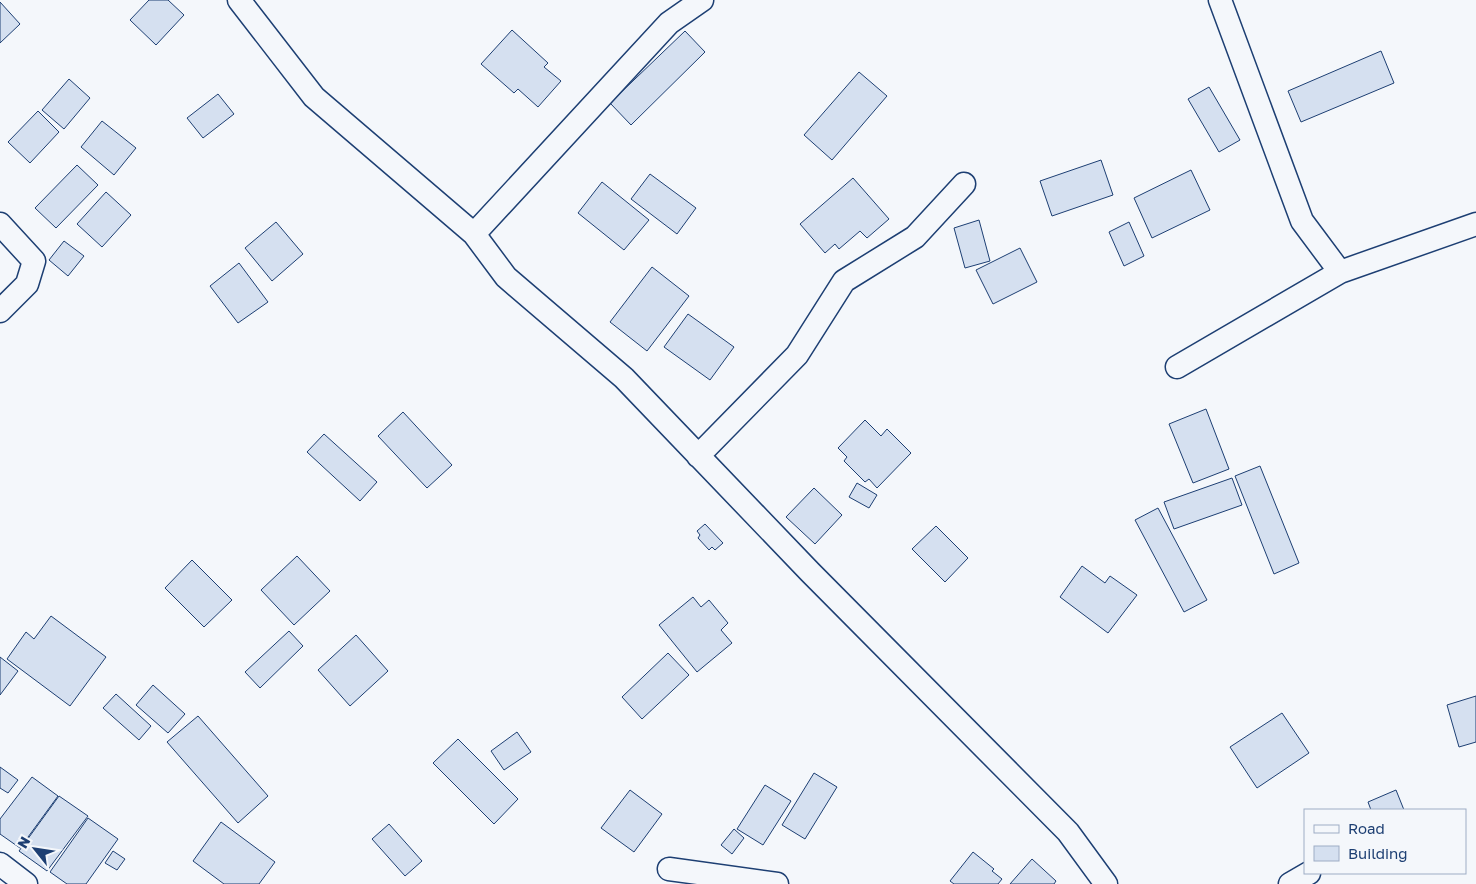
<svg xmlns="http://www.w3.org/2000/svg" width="1476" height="884" viewBox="0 0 1476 884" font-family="'Golos Text',sans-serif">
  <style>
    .building { fill: #d5e0f0; stroke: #1d3f73 }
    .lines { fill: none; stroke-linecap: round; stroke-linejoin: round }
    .street-casing { stroke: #1d3f73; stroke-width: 25 }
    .street { stroke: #f4f7fb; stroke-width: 22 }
  </style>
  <rect width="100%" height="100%" fill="#f4f7fb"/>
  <path class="building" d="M149,0H168L184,15L156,45L130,20Z
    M0,2L20,24L0,43Z
    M512,30L548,63L544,67L561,81L538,107L518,89L514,93L481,64Z
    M685,31L705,52L631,125L610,103Z
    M1381,51L1394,83L1301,122L1288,91Z
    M859,72L887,96L832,160L804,135Z
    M69,79L90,98L64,129L42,110Z
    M1209,87L1240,140L1219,152L1188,99Z
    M218,94L234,114L203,138L187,118Z
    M38,111L59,132L30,163L8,142Z
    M102,121L136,148L114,175L81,147Z
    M1101,160L1113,195L1052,216L1040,181Z
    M77,165L98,185L56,228L35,208Z
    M1191,170L1210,210L1152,238L1134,198Z
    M650,174L696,208L677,234L631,199Z
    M853,178L889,219L867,238L860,231L839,249L835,244L825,253L800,224Z
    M602,182L649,220L624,250L578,213Z
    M106,192L131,215L102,247L77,224Z
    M979,220L990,261L965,268L954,228Z
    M276,222L303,254L272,281L245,248Z
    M1129,222L1144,256L1124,266L1109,232Z
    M64,241L84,256L68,276L49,260Z
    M1020,248L1037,282L993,304L976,270Z
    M239,263L268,302L238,323L210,286Z
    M652,267L689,296L647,351L610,322Z
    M688,314L734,347L710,380L664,347Z
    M1206,409L1229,469L1193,483L1169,424Z
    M403,412L452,465L427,488L378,436Z
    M865,420L881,436L887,429L911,453L877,488L869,479L865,482L844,461L847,457L838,448Z
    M324,434L377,482L360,501L307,452Z
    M1260,466L1299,563L1274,574L1235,476Z
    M1232,478L1242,505L1174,529L1164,502Z
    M857,483L877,495L869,508L849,497Z
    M814,488L842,515L815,544L786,517Z
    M1158,508L1207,600L1184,612L1135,520Z
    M705,524L723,543L715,550L712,547L709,550L698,538L700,535L697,531Z
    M936,526L968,558L945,582L912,549Z
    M297,556L330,591L294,625L261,590Z
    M192,560L232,600L204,627L165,588Z
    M1082,566L1105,583L1110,576L1137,595L1108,633L1060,597Z
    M693,597L701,607L709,600L728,623L721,630L732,643L697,672L659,625Z
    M51,616L106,657L70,706L7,659L26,632L34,639Z
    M289,631L303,646L260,688L245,672Z
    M356,635L388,671L350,706L318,670Z
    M668,653L689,675L642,719L622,697Z
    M0,657L18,671L0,695Z
    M153,685L185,714L168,733L136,705Z
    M116,694L151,726L139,740L103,708Z
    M1476,696V742L1459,747L1447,705Z
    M1282,713L1309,753L1257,788L1230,747Z
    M198,716L268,796L238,823L167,742Z
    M517,732L531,752L504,770L491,751Z
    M458,739L518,799L494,824L433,763Z
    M0,767L18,780L8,793L0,788Z
    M814,773L837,787L805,839L782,825Z
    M32,777L58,796L20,848L0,834V819Z
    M765,785L791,801L763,845L737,829Z
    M630,790L662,814L634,852L601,828Z
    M1396,790L1404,810H1371L1368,802Z
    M59,796L88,816L47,871L19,851Z
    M88,818L118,839L86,884H67L50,872Z
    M221,822L275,862L259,884H224L193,861Z
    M389,824L422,861L405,876L372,839Z
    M734,829L744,838L732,854L721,845Z
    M113,851L125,859L117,870L105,863Z
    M973,852L994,869L992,871L1002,879L998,884H954L950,881Z
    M1032,859L1056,881L1054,884H1010Z"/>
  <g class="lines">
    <g class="street-casing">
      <path id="street" d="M239,0L314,97L474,234
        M702,0L669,23L474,234L506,277L624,378L810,572L1068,832L1106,884
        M1220,0L1302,221L1340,272
        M0,224L34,261L27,284L0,311
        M1177,367L1340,272L1476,224
        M698,456L797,355L844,281L915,237L964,184
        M0,864L26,884
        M669,869L777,884
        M1290,884L1309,873"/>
    </g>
    <use href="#street" class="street"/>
  </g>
  <rect x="1304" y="809" width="162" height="65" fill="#f4f7fb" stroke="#9eadc5"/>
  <rect x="1314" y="825" width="25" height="8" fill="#f4f7fb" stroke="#9eadc5"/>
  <text x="1348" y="834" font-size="15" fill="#1d3f73">Road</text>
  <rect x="1314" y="846" width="25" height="15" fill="#d5e0f0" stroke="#9eadc5"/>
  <text x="1348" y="859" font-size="15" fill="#1d3f73">Building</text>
  <g transform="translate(35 849) rotate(300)" stroke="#f4f7fb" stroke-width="4" paint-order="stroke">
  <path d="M0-4L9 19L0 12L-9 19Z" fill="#1d3f73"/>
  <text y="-8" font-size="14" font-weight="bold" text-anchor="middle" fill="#1d3f73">N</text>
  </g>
</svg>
